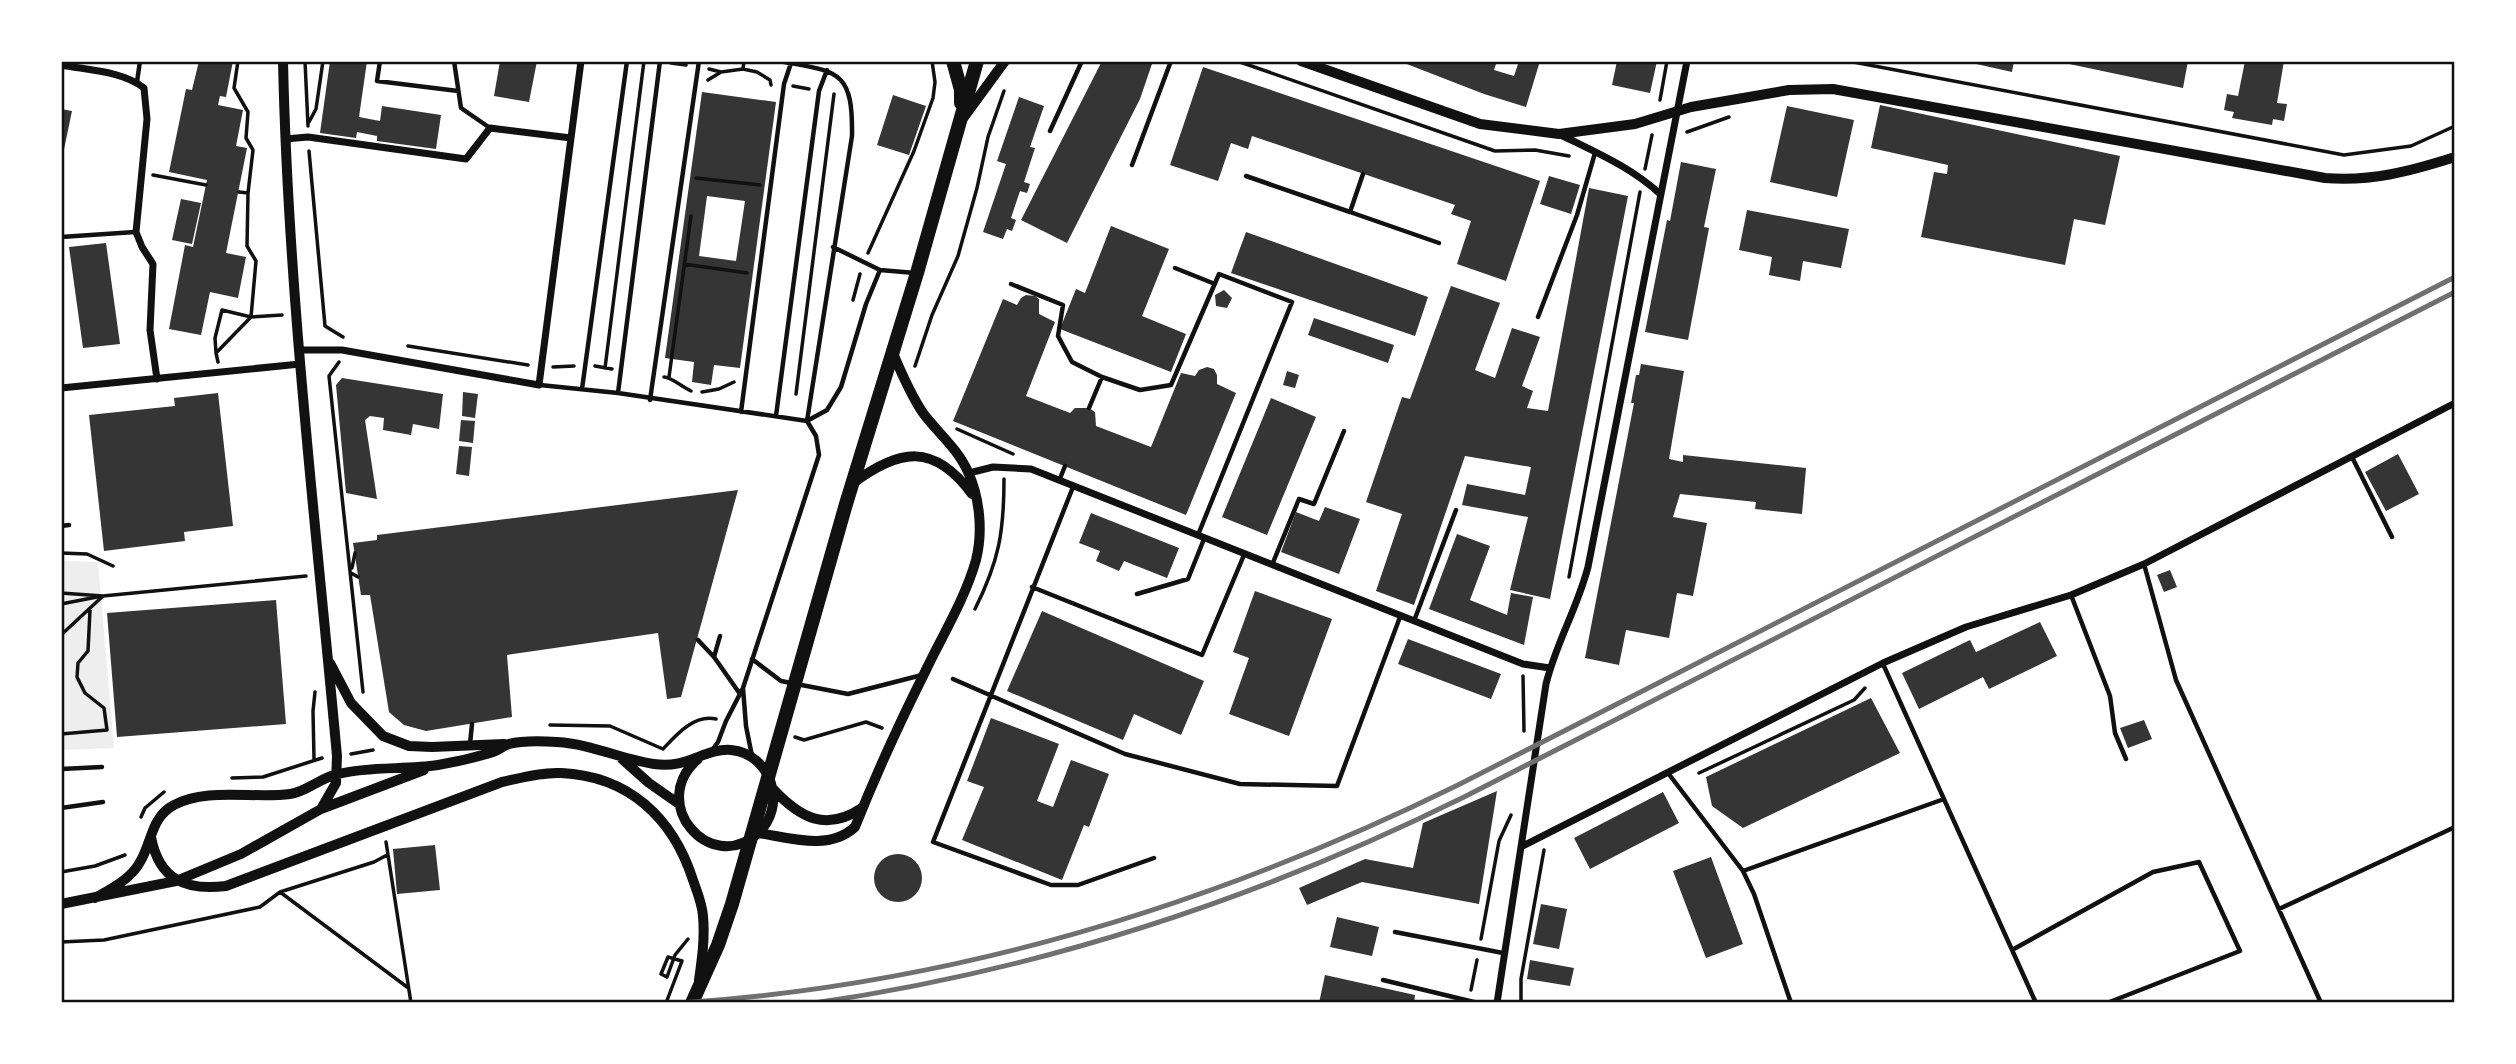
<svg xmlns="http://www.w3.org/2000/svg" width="2516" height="1064" viewBox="0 0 2516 1064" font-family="Signika,sans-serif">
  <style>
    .green { fill: #eee }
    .building { fill: #353535; fill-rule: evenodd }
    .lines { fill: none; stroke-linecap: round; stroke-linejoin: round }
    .path { stroke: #111; stroke-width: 3.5 }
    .service { stroke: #111; stroke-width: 4.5 }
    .minor { stroke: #111; stroke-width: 7 }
    .tertiary { stroke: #111; stroke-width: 10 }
    .primary { stroke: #111; stroke-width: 14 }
    .rail { stroke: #707070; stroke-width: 5 }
    .neatline { fill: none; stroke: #111; stroke-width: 2.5 }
  </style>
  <rect width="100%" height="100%" fill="#fff"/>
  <path class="green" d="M61,561L98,562L114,748L61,750Z"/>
  <path class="building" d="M199,61H233L226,97L220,96L218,105L243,110L236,146L247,148L226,253L246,257L238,298L210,292L201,335L169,329L185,245L193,247L207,180L169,172L186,89L192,90Z
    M330,61H367L359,117L380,121L382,106L441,115L436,149L377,141V136L357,132L356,138L320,133Z
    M500,61H537L529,102L494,96Z
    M1105,61L1131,64L1132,61H1153L1140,99L1067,243L1021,220L1101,63Z
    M1399,61H1497L1494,70L1514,76L1519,61H1540L1526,107L1484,94Z
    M1617,61H1657L1650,93L1612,85Z
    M1963,61H2014L2012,72Z
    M2055,61H2188L2183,88Z
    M2245,61H2284L2277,103L2287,104L2284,121L2273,119L2272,125L2232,118L2234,112L2224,110L2227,94L2238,96Z
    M1203,67L1540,181L1506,281L1457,264L1471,221L1451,214L1455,205L1252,136L1248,149L1231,143L1218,181L1170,165Z
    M702,92L776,102L740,368L714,365L711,385L692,382L694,362L665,358ZM707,196L745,201L736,261L699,256Z
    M893,95L926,106L909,155L877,145Z
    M1019,97L1044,106L1030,147L1035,148L1024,182L1030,184L1027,193L1020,191L1011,218L1016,220L1012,231L1007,229L1003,239L983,232L1006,164L997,161Z
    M1880,105L2120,156L2105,225L2074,219L2065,265L1921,237L1934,172L1947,174L1948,165L1871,148Z
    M1787,106L1854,120L1837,197L1770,182Z
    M61,109L72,111L62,159H61Z
    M1681,162L1716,169L1704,227L1709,228L1688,340L1645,332L1667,220L1670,221Z
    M1549,176L1580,185L1571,214L1540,204Z
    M1589,188L1628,196L1550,599L1510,590L1528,517L1462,505L1467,484L1525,495L1531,467L1465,456L1414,605L1376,591L1402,514L1366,502L1402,397L1410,399L1451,286L1500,303L1475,370L1495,378L1512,328L1540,337L1522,386L1533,391L1527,408L1548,411Z
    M181,199L201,203L192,244L172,240Z
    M1747,210L1849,229L1841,268L1803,261L1800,281L1769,275L1772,257L1739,250Z
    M1111,226L1169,249L1142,316L1186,334L1171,372L1060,329L1076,289L1085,293Z
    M1246,232L1428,297L1415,336L1231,273Z
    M106,243L120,344L83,348L69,247Z
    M1224,290L1232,298L1227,308L1216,306L1215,295Z
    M1026,295L1035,296L1039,299V314L1055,322L1026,396L1070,413L1075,408H1089L1095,412L1096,426L1151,447L1181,373L1195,376L1199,370L1207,367L1214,369L1217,375V384L1236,393L1186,515L953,421L1003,299L1017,305L1021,298Z
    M1314,318L1394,345L1388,363L1308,335Z
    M1641,364L1684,371L1669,459L1683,462V455L1806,468L1802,514L1755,509L1756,502L1680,494L1673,517L1707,523L1693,596L1677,593L1669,638L1626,630L1619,665L1585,658L1634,403H1631L1636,375H1639Z
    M1287,371L1299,375L1295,388L1283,385Z
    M342,378L443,394L439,429L413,424L411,435L383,430L384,418L370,416L365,420L377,499L346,493L336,385Z
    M463,392L478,394L475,418L462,416Z
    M218,393L233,526L184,532L185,541L104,551L89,415L175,406L174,398Z
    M1271,398L1316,417L1267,535L1222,517Z
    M461,420L475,421L473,443L459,441Z
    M459,446L472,447L469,476L456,474Z
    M2398,454L2419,494L2386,511L2365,472Z
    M738,490L681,697L667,699L658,633L507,655L512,717L426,731L404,725L389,712L370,595H361L353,543L377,540V535Z
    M1325,507L1360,519L1339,574L1281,552L1296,512L1319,521Z
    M1091,513L1179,548L1167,578L1124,561L1119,571L1096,561L1100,551L1079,543Z
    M1457,534L1490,546L1470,600L1507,615L1511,593L1533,597L1524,645L1429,609Z
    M2170,570L2177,587L2164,592L2157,575Z
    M1255,591L1332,619L1289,736L1229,714L1249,658L1233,652Z
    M276,600L286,724L117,737L107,613Z
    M1042,611L1204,681L1181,735L1134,714L1123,740L1007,691Z
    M2040,622L2057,656L1989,689L1983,677L1919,709L1902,673L1970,640L1976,652Z
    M1408,639L1501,674L1491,699L1398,664Z
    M1871,698L1900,753L1743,828L1712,806L1706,777Z
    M991,718L1059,744L1037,801L1053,807L1071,760L1109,774L1089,827L1084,825L1062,880L962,840L984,787L967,781Z
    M2144,720L2152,739L2128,748L2120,728Z
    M1497,791L1479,904L1362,882L1307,905L1299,888L1365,859L1413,868L1423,823Z
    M1663,792L1679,823L1590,869L1574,838Z
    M435,845L440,890L397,894L393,849Z
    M874 878a24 24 0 1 1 48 0a24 24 0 1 1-48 0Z
    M1711,857L1743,944L1706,958L1673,871Z
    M1541,904L1567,909L1559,949L1533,944Z
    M1337,917L1379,927L1372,956L1330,947Z
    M1530,960L1574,968L1570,986L1527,979Z
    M1325,975L1415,995L1414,1003H1319Z"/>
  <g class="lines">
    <path class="path" d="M305,61L308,126
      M1237,61L1495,151L1535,150L1569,156
      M1848,61L2344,155L2411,146L2455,126
      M671,63L686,65
      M709,69L721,72
      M743,69L757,72L770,80L771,85
      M708,80L721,72L743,69L744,61
      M793,86L809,89
      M1660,100L1667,61
      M309,122L316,109L323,61
      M1687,132L1729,117
      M309,151L325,326L343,337
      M1645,169L1652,135
      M153,175L206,185
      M696,178L760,185
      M239,192L248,193
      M868,253L914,151L933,98L935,82L932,61
      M684,264L747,273
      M853,300L860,274
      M408,346L528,365
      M216,353L215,338L222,310L251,317L256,261L247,246L248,193L253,150L246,138L248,112L234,88L238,61
      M218,362L216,353L251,317L282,315
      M339,362L329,376L363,692
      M595,366L612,369
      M915,366L932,315L958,256L977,188L988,137L1004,91
      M553,367L574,366
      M605,368L644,61
      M664,377C671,377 682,387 691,391
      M669,377L691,216
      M702,392L719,389L734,382
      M796,394L834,94
      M957,429L1013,454
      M61,553L87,554L113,566
      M352,568L355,553
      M351,573L358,577
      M1569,577L1640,192
      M61,593L103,596L306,576
      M61,604L97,597
      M975,609C999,561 1004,532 1004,479
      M61,635L103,596
      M1523,676L1524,731
      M550,725L610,726L663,749C676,735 694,714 716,719
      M61,734L107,730L104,708L85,693L77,677L78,663L88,651L90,610
      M795,737L804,740L866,722L882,728
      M351,754L373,750
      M314,759L313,711L315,692
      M1699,773L1854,700L1865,688
      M232,778L263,777L322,758
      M141,817L145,808L164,792
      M386,842L411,1003
      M61,872L95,866L125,855
      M280,892L374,862L387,855
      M1481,939L1499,841L1511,815
      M61,942L104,940L260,907L280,892L407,987
      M1471,990L1477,960
      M666,1003L682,961L668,957L661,974L667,977L675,955L688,939
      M1521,1003V979L1544,850"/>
    <path class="service" d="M380,61L377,81L458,91
      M454,61L461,108L490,128
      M137,82L140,61
      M1050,131L1082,61
      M1132,165L1171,61
      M1246,176L1350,212L1363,174
      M1350,212L1439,243
      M61,237L135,232
      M833,247L880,270
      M1175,268L1215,284
      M1011,284L1063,305L1058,336L1072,362L1102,377L1140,390L1171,385L1219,274L1292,302L1198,535
      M1538,317L1577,215L1595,153
      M540,385L618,393L807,421L827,410L841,387L866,304L880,270L915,273
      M582,389L627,61
      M618,393L660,61
      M650,400L699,61
      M1089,408L1102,377
      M741,412L784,84L791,63
      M776,416L819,91L827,70
      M2352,457L2392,537
      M1059,481L1065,466
      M1073,487L933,842L1051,885H1078L1154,858
      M61,526L69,525
      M2144,564L2176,680L2321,1003
      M1272,565L1299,499L1314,504L1344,431
      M1032,587L1202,655L1244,555
      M1137,594L1188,579L1204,539
      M2071,595L2110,696L2115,733L2126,759
      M1414,621L1456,510
      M698,640L714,657L740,694
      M714,657L720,636
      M752,659L781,681L848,694L922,675
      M1883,664L2036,1003
      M953,679L1125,754L1240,784L1337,786L1400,617
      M743,688L746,726L752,756
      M470,744L472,724
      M712,750L718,742L726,721L743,688L819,455L816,436L807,421L852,136C853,69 838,72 779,61
      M61,769L102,767
      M1668,773L1743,871L1754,894L1791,1003
      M61,808L103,802
      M1743,871L1944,799
      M2279,909L2455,827
      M1395,932L1503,953
      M2012,950L2153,872L2199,862L2240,951L2107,1003
      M1383,980L1478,1003"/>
    <path class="minor" d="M61,65C87,70 123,71 144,88L147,119L136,232L142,247L153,264L150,330L157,379
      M1559,134C1595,152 1631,167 1660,194
      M285,139L308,137L466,159L490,128L571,138
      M299,350H342L539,385L581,61
      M61,388L300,364
      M969,473L993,467L1031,469L1523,664L1550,668
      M1523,846L1883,663L1966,627L2071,595L2144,564L2455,403
      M1497,1003L1546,684C1556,643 1577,609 1588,567L1687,61"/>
    <path class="tertiary" d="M283,61C288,293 316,525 337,756L336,783L321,809
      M1301,61L1480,124L1559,134L1635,124L1691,107L1789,90L1833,89L2325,178C2371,182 2411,171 2455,157
      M964,117L1005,61
      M852,484C900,448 934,443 972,494
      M330,663L351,703L383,736L409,746L432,747L504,744
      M622,759L649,783L679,804
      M773,789C800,818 826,832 862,808
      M759,833C790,838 829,851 855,827C876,774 900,722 925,672C942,636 965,599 976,560C983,532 980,498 968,472C958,449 938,433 923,413C910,394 901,372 892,351
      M151,837C159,880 186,891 226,886L502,782C521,778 541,772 561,773C629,776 673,818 693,880C697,892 702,903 703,916C705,938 702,959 699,980
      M95,898C111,889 131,879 140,862C152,842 151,817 174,805C206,787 255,799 290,794C307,792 321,777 338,774C370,766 406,770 438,765C456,762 473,758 490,753C497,751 503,746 509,744C524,740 542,741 557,742C591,744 621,759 654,764C688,769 704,748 731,750C772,754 788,807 757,834C710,875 647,803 698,759
      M61,904L176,881L241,854L321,809L424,770"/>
    <path class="primary" d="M953,61L961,90V103
      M692,1003L718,945L732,904L846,504L917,273L977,61"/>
    <path class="rail" d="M680,1003C952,985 1214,905 1458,785L2455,277
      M814,1003C1042,970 1258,899 1464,797L2455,292"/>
  </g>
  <rect width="2516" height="1064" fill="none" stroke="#ffffff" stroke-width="126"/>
  <rect x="63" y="63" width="2390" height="938" class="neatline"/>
</svg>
